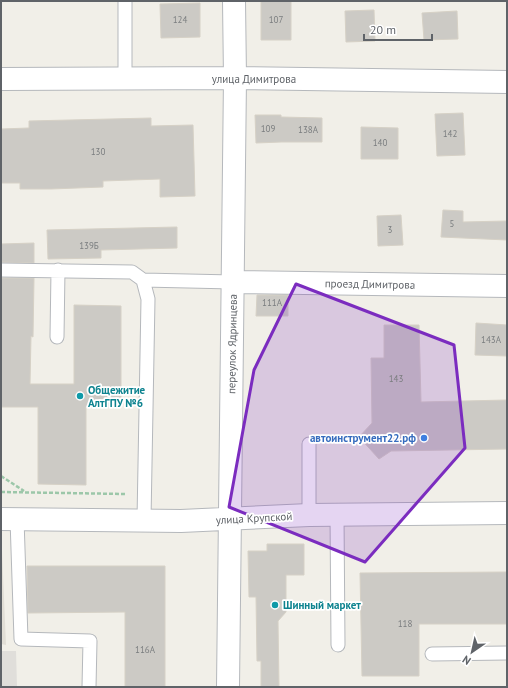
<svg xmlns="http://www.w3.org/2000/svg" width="508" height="688" viewBox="0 0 508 688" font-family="'PT Sans',sans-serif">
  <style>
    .industrial { fill: #e0deda }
    .education { fill: #e1ded6 }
    .building { fill: #cccac5; stroke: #d6d1c6 }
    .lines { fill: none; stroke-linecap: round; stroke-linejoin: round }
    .service-casing { stroke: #b5b8bc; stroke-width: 15 }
    .minor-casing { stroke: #b5b8bc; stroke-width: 24 }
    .path { stroke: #9cc7a9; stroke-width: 2.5; stroke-dasharray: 4 2; stroke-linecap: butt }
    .service { stroke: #fff; stroke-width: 13 }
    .minor { stroke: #fff; stroke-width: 22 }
    .marked { fill: #7b2cbf; fill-opacity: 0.2; stroke: #7b2cbf; stroke-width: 3; stroke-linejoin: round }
    .culture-dot { fill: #0f9aa8; stroke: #fff; stroke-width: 1.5 }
    .shop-dot { fill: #3f7fe0; stroke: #fff; stroke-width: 1.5 }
    .labels { text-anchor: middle; stroke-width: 3.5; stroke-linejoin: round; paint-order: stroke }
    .number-label { font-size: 9px; fill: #7a7d7f }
    .street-label { font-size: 11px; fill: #5f6368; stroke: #fff }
    .culture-label { font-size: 11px; font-weight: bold; fill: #0d838f; stroke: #fff; text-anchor: start }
    .shop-label { font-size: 11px; font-weight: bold; fill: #366cbe; stroke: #fff; text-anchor: end }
  </style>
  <rect width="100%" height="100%" fill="#f1efe8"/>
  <path class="industrial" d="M1,651H16L17,687H1Z"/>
  <path class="education" d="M1,551H2L6,645L1,644Z"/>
  <path class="building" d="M261,1H291V40H261Z
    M200,3V37L161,38L160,4Z
    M374,10L375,41L346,42L345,11Z
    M457,11L458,39L424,40L422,13Z
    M463,113L465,155L437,156L435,114Z
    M255,115H281V117L322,118V142H281L256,143Z
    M151,118V126L193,125L195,196L160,197V179L103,181V187L51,189H20V183H1V129L29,128V121Z
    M361,127L398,128V159H361Z
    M443,210L463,211V222L507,221V240L441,237L442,223Z
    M401,215L403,245L378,246L377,216Z
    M177,227V248L101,250V258L48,259L47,230Z
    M34,243V263L1,262V244Z
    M1,278H34L33,337L31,336L30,384H74V305L121,306V407H86V485L38,484V407H1Z
    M257,295H288V316H256Z
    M476,323L507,325V356L475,355Z
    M384,325H419L421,402L507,400V449L391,451L379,459L359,437L372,423L371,358H384Z
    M267,544H304V575H286V612L278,621L279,687H261V661H257L256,597H249L248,551H267Z
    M27,566H165V687H125V612L28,613Z
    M507,572V624H419V676H362L360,573Z"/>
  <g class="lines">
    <g class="service-casing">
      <path id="service" d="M125,79V1
        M1,270L132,272L143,280L233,282
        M143,280L148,299L144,520
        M57,337L58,270
        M309,515V444
        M337,515L338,645
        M17,519L21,639L90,641L89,687
        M432,654L507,653"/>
    </g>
    <g class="minor-casing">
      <path id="minor" d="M1,79L235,78L507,82
        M233,282L507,286
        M1,519L181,521L309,515L507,513
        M228,687L235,78L234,1"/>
    </g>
    <path class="path" d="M1,476L24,491
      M1,492L126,494"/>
    <use href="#service" class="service"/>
    <use href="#minor" class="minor"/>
  </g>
  <path class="marked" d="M296,284L454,345L465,448L365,562L229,507L254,370Z"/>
  <g class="culture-dot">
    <circle cx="80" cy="396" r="4"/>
    <circle cx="275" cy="605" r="4"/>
  </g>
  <circle class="shop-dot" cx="424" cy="438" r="4"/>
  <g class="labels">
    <g class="number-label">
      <text x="180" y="23">124</text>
      <text x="276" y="23">107</text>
      <text x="268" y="132">109</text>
      <text x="308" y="133">138А</text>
      <text x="450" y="137">142</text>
      <text x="380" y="146">140</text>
      <text x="98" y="155">130</text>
      <text x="452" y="227">5</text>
      <text x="390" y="233">3</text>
      <text x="89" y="249">139Б</text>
      <text x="272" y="306">111А</text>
      <text x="491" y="343">143А</text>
      <text x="396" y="382">143</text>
      <text x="405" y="627">118</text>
      <text x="145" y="653">116А</text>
    </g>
    <g class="street-label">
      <text x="254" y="83">улица Димитрова</text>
      <text transform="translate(370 284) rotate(1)" y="4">проезд Димитрова</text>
      <text transform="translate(232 344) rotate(-89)" y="4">переулок Ядринцева</text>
      <text transform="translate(254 518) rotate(-3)" y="4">улица Крупской</text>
    </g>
    <g class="culture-label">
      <text x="88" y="394">Общежитие<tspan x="88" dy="13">АлтГПУ №6</tspan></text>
      <text x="283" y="609">Шинный маркет</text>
    </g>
    <g class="shop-label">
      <text x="416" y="442">автоинструмент22.рф</text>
    </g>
  </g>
  <rect width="508" height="688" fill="none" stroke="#5f6368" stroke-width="4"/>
  <g transform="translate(472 652) rotate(214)" stroke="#ffffff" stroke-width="3" paint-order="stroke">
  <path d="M0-3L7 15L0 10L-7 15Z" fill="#5f6368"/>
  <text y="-6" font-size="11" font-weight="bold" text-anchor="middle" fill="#5f6368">N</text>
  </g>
  <path d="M364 34v6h68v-6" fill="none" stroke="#5f6368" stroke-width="2"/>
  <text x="370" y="34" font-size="12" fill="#5f6368" stroke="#ffffff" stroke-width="3" paint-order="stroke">20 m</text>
</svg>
